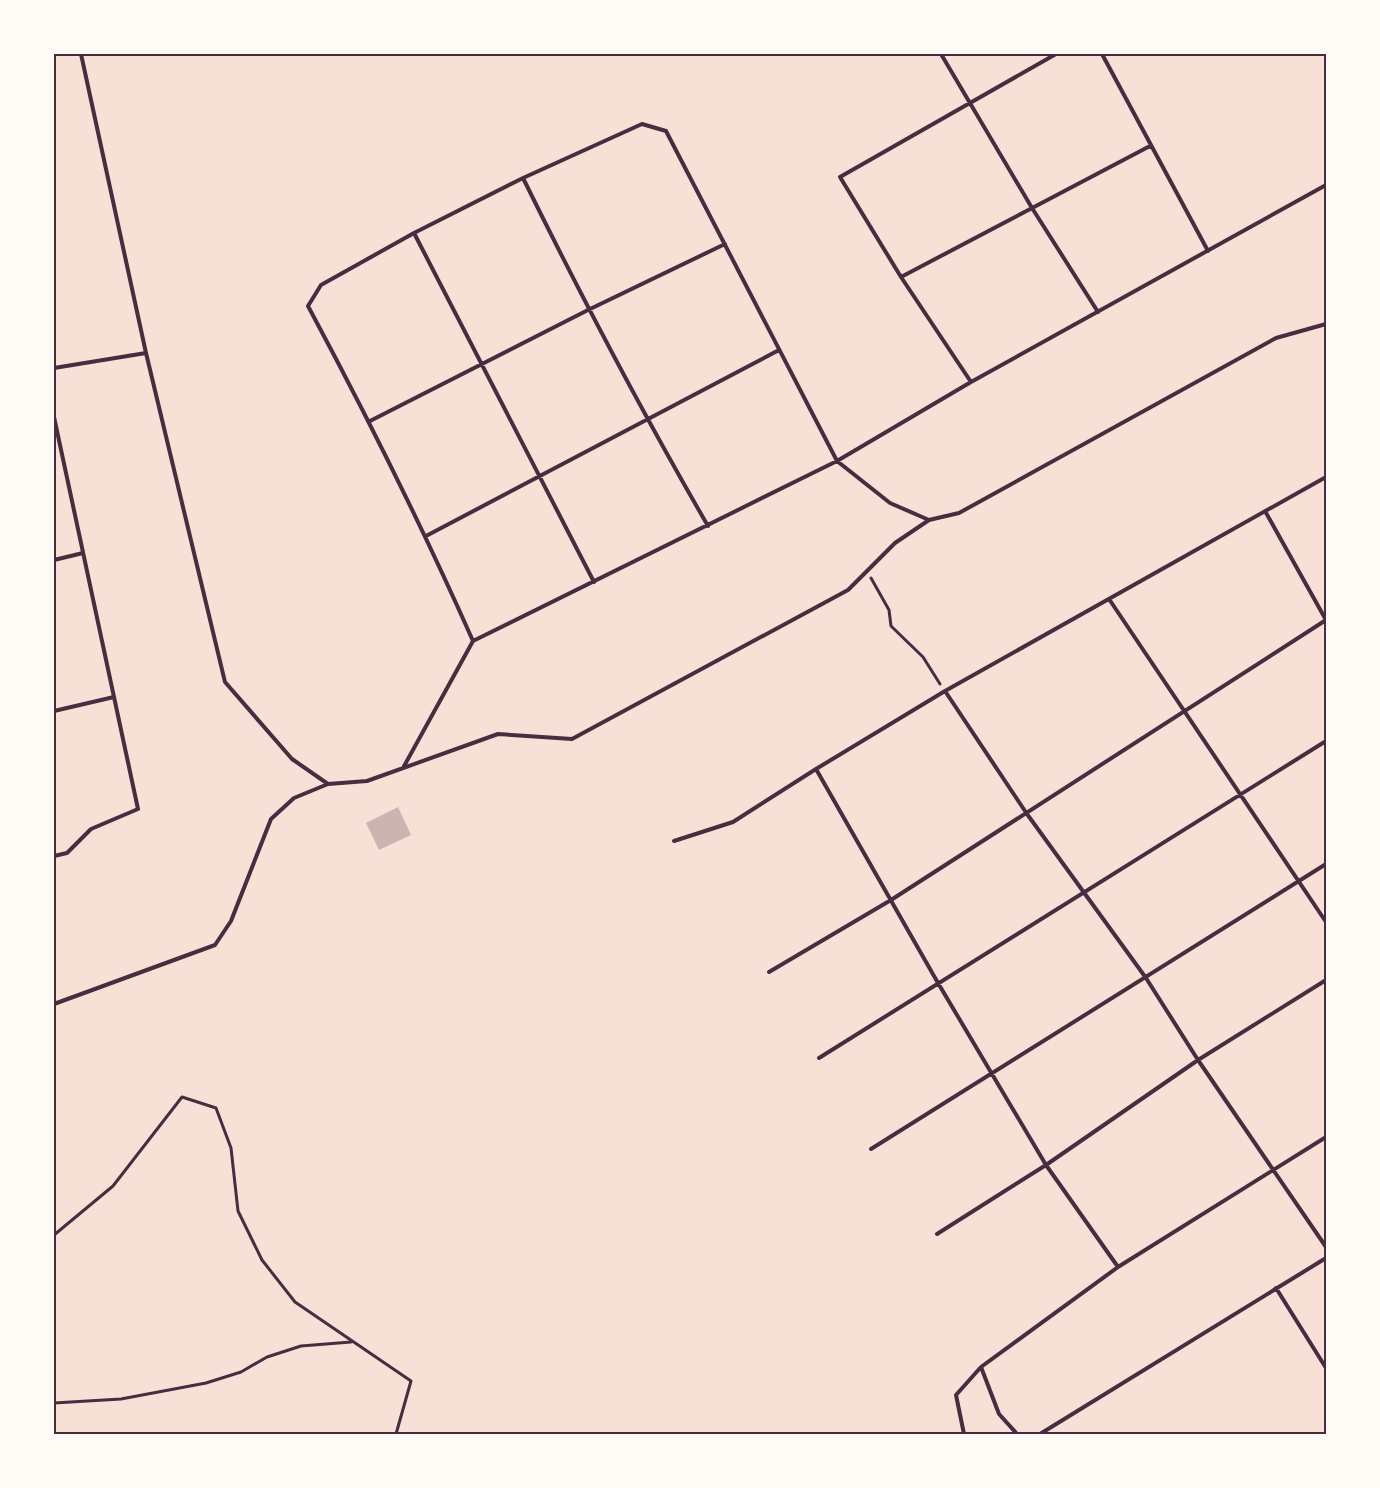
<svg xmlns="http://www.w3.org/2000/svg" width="1380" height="1488" viewBox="0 0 1380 1488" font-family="'Fira Sans',sans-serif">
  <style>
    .building { fill: #ccb4b1 }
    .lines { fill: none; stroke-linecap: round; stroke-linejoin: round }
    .path { stroke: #4a2c40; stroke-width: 3 }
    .service { stroke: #4a2c40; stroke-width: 4 }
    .neatline { fill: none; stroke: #4a2c40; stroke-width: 2 }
  </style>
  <rect width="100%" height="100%" fill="#f7e1d7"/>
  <path class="building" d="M398,807L411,835L379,850L366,823Z"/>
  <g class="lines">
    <path class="path" d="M871,578L889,610L891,626L923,657L940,684
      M54,1235L113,1186L182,1097L216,1108L231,1148L238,1211L262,1260L295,1302L411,1381L396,1434
      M54,1403L121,1399L206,1383L241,1372L267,1357L301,1346L351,1342"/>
    <path class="service" d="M81,54L146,353L225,682L292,759L328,784
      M941,54L1032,208L1098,312
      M1102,54L1208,251
      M523,178C581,296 642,412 708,526
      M414,233L594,582
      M901,277L1150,146
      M54,368L146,353
      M971,382L901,277L840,177L1056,54
      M54,417L138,809L91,829L67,853L54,856
      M370,421L588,310L725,244
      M1326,477L945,691L816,769L938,983L1046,1165L1118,1267L1326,1137
      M1265,511L1326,620
      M426,536L779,350
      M54,560L83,553
      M1109,599L1326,922
      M473,641C422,526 367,416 308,306L321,285L414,233L523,178L642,124L666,131L837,461L890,503L929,520L959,513L1276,338L1326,324
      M945,691L1027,814L1146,978L1198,1060L1326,1247
      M54,711L114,697
      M403,768L473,641L837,461L971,382L1326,185
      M674,841L733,822L816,769
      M769,972L891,900L1326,620
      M54,1004L215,945L231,921L271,819L294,798L328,784L367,781L498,734L572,739L848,590L895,543L929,520
      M819,1058L1326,741
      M871,1149L1326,864
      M937,1234L1046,1165L1198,1060L1326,980
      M1276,1288L1326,1368
      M981,1367L999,1414L1017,1434
      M964,1434L956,1395L981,1367L1118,1267
      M1040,1434L1326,1258"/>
  </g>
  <rect width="1380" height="1488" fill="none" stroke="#fffaf5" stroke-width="110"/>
  <rect x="55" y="55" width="1270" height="1378" class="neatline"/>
</svg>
